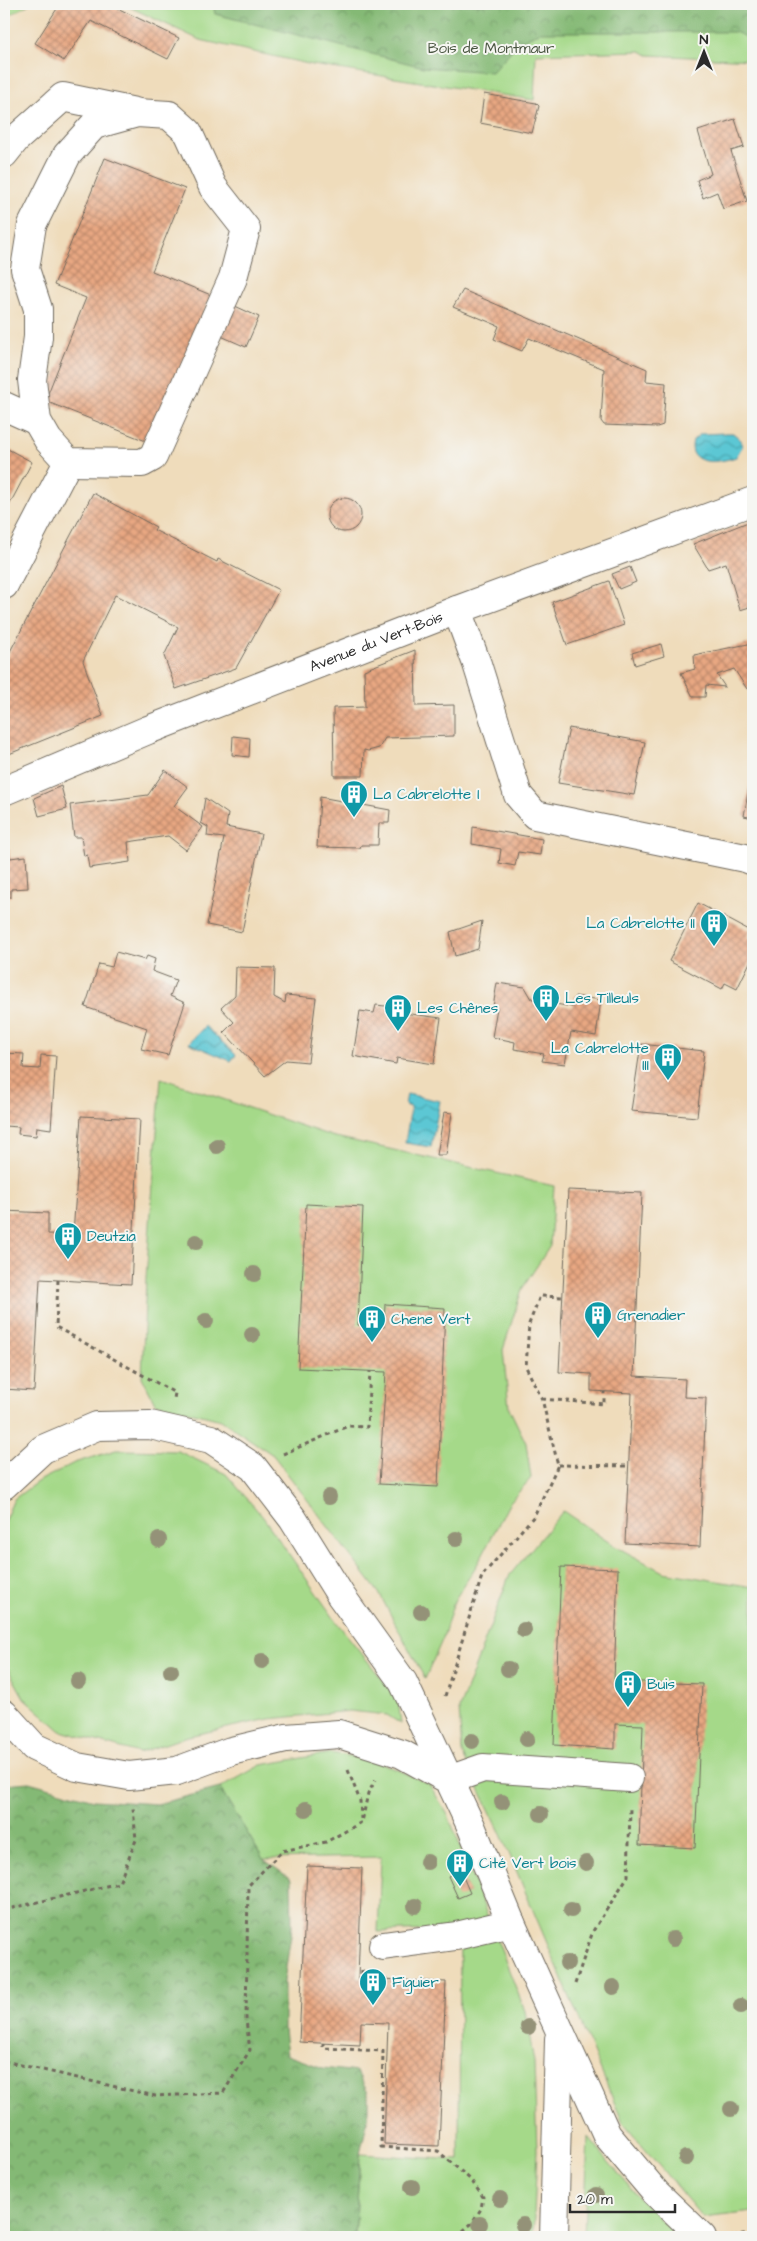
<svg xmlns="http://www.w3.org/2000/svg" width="757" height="2241" viewBox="0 0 757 2241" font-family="'Architects Daughter',sans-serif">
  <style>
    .green { fill: #a5d989; stroke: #68825a }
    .forest { fill: url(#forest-crowns); stroke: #587250 }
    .water { fill: url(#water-waves); stroke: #437980 }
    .building { fill: url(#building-cross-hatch) }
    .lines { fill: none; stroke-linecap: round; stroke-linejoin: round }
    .minor-casing { stroke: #70695d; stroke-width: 30 }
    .path { stroke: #70695d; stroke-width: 3; stroke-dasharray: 4 4; stroke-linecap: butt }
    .minor { stroke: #fff; stroke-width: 28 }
    .tree { fill: #949278 }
    .labels { text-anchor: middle; stroke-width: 4; stroke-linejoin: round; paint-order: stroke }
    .park-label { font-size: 15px; fill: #4a5642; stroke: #f6f6f2 }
    .street-label { font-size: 15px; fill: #2b2b2b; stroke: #f6f6f2 }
    .culture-label { font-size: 15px; fill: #0d838f; stroke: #f6f6f2; text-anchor: start }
  </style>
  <defs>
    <pattern id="forest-crowns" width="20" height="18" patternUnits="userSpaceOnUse" patternTransform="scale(1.25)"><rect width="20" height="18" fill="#84b975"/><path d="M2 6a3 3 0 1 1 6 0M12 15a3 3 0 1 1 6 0" fill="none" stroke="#6c9760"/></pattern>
    <pattern id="water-waves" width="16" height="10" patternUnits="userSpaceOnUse" patternTransform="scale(1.25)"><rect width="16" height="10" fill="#5bc7d4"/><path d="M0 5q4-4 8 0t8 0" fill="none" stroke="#4ba2ac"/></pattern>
    <pattern id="building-cross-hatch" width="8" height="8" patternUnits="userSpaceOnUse" patternTransform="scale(1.25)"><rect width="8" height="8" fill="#e8a782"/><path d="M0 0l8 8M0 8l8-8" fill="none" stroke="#bc886b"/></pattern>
  </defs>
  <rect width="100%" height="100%" fill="#f6f6f2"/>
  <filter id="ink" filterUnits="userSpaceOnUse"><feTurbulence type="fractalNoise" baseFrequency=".02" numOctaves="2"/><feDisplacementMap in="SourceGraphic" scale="10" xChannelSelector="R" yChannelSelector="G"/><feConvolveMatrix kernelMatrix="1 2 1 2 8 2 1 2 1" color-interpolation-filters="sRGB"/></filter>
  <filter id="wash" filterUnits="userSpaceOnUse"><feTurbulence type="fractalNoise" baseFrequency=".0096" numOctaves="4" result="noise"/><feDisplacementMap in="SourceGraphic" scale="20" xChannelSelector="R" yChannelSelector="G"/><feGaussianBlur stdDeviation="1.12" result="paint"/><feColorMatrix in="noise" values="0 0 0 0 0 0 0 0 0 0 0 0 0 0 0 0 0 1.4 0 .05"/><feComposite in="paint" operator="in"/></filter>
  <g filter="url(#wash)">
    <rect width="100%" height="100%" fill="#efdcbb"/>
    <path class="green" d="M4,4H29L4,19Z
      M123,4H753V60L648,55L641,51L536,54L534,100L313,65L200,40Z
      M161,1078L331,1136L554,1186L550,1246L522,1289L503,1350L509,1408L526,1443L531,1478L510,1502L478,1563L454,1601L443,1638L425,1679L379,1593L273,1455L221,1420L155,1403L142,1377L146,1278Z
      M116,1450L178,1451L226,1474L263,1517L338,1624L398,1699L401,1724L387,1715L350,1711L269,1719L188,1736L139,1753L61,1731L24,1698L4,1662V1522L14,1499L37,1482L74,1463Z
      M563,1511L613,1545L663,1572L753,1587V2212L703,2218L623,2123L500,1832L462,1753L459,1709L509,1576Z
      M331,1753L375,1760L429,1784L448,1815L525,2011L534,2062L537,2151L533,2237H355L360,2154L459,2160L460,1929L378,1932L381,1857L263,1859L220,1788L261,1765Z
      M588,2137L632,2190L678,2237H584Z"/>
    <path class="forest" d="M213,4H753V40L735,32H540L519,42L492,72L423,67L215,14Z
      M29,1782L94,1800L157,1804L220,1788L263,1859L291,1879L292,1928L284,1981V2030L287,2055L323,2068L357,2072L368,2093V2119L360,2154L355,2237H4V1784Z"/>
    <path class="water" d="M725,433H733L741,440L742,447L736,457C719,463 686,467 693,440L701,434Z
      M205,1026L236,1055L231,1061L189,1043Z
      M407,1094L440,1101L431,1147L405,1143L411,1107L405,1105Z"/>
    <g id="blocks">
      <path class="building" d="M60,4H109L179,38L168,59L91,21L64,61L35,43Z
        M484,94L536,103L539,106L532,133L480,123Z
        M735,119L744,147L731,151L747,201L723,209L717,192L703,198L697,180L711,174L698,131Z
        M105,158L185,189L152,271L211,295L151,443L45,401L86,298L54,285Z
        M463,290L647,369L646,381L666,383L663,425L657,427L604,425L601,421L604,369L529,338L522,351L494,339L499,326L453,307Z
        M235,306L259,317L246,347L221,336Z
        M4,447L32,462L4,515Z
        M93,493L156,527L154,530L217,562L218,559L279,590L236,668L176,689L164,656L178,627L115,595L83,661L103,716L4,756V663Z
        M327 515a17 17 0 1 1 34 0a17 17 0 1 1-34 0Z
        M753,520V606L740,610L726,563L708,569L693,544Z
        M630,567L636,582L619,589L612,574Z
        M609,581L624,625L567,645L552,602Z
        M753,643V690L747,689L734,669L717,675L725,687L706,685L705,697H693L681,673L695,669L694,655Z
        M661,644L664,656L635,665L632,653Z
        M415,650L416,706L454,705V736L385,738L379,748L368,751L364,750L363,776H334L333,708L365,707L364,670Z
        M569,728L645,742L634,795L558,783Z
        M233,736L250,738L249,757L232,755Z
        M165,770L188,787L174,806L203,827L186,850L168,836L128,842L130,862L89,868L87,855L84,856L81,837H74L70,805L148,795Z
        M752,770H753V818L744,816Z
        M61,786L67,809L39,816L34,798Z
        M320,797L390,810L389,823H379L378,845H361L360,848L317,847Z
        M205,798L228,814L226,827L261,834L242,932L207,925L224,838L207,836L208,827L201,823Z
        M473,827L542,839L540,855L518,852L515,866L499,863L501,849L472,844Z
        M9,848L10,858L26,856L28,888L11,889V897L4,898V849Z
        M698,903L750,931L747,938L753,941V956L737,989L725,983L722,989L669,961Z
        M482,921L478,949L455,956L450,932Z
        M116,952L145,960L147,956L155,959L152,971L176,980L170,996L185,1003L168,1055L141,1049L147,1028L85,1007L99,964L112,967Z
        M236,967L275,968L274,997L285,1003L286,995L316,998L308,1062L286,1060L265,1076L224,1032L234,1022L221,1008L235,995Z
        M497,983L525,987L532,999H543L550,1003L572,1007L575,996L601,1000L596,1036L571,1032L565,1064L542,1061L544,1054L514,1049L515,1042L492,1037L497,1008L493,1007Z
        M394,999L405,1001L403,1013L441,1018L434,1064L397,1058L396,1064L353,1056L360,1011L374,1013L376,1005L394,1007Z
        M641,1044L704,1051L697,1117L631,1111Z
        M4,1053L24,1054L23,1068L40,1069L41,1055L56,1056L51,1129L37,1127L36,1136L18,1134L19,1127L4,1126Z
        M444,1112L452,1113L446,1155H437Z
        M81,1116L140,1119L131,1284L40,1279L34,1391L4,1389V1211L48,1213V1234L73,1235Z
        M568,1190L642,1193L634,1376L685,1379L684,1397L706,1398L700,1547L625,1543L632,1393L591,1391V1374L559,1372Z
        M306,1204L363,1207L358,1325L384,1327L385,1304L445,1308L438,1487L379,1484L386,1372L298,1368Z
        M561,1567L618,1569L614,1681L702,1684L695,1848L639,1845L643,1725L615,1724V1749L554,1745Z
        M307,1866L362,1868L358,1978L446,1982L439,2146L384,2144L388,2023L361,2022L360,2045L299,2042Z
        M460,1870L470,1893L458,1898L448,1876Z"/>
    </g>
  </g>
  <g filter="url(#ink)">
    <use href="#blocks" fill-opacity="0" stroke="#70695d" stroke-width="1"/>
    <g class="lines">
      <g class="minor-casing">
        <g id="minor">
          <path d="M137,113L169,115L188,132L213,187L246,229L233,278L153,457L142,463L68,462L48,440L37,421L32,380L38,337V309L25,269L32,225L67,155L94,125Z"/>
          <path d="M4,154L16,139L63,97L135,112"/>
          <path d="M4,406L37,421"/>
          <path d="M4,585L68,462"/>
          <path d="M457,610L477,664L518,795L535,815L745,858L753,861"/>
          <path id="s1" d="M4,791L148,730L457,610L753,501"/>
          <path d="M4,1485L43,1449L97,1426L150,1425L211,1439L253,1467L293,1519L341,1596L403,1682L471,1826L511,1923L607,2135L656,2193L702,2237"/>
          <path d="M4,1714L34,1747L77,1767L129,1776L177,1771L231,1751L286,1738L339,1734L402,1754L449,1780L483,1768L629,1778"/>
          <path d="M383,1946L456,1936L511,1923"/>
          <path d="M554,2237L559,2039"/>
        </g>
      </g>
      <path class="path" d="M58,1280L56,1327L175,1393L174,1399
        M542,1399L604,1404V1392
        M283,1454L348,1426L367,1427L370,1371
        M558,1465L629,1466
        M445,1696L482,1576L534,1516L558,1465L542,1399L526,1367L529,1324L540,1296L563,1297
        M348,1770L360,1801L361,1819
        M4,1910L119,1883L136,1840L133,1808
        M362,1970V1977H372
        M575,1984L593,1931L628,1876L630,1809
        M372,1990V1976
        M323,2043V2048L383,2051L381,2147L438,2151L471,2180L483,2197L481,2209L471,2224L456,2237
        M4,2061L155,2096L223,2093L250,2050L246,2020L248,1886L282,1851L326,1842L362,1822L368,1793L376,1780
        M733,2236L753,2232"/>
      <use href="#minor" class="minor"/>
    </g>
    <g class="tree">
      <circle cx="217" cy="1146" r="8"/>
      <circle cx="196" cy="1242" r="8"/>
      <circle cx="254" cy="1274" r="8"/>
      <circle cx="206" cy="1321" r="8"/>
      <circle cx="252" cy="1335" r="8"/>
      <circle cx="329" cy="1497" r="8"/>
      <circle cx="456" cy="1539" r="8"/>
      <circle cx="159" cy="1540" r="8"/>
      <circle cx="421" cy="1612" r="8"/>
      <circle cx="524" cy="1630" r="8"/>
      <circle cx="262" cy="1661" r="8"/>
      <circle cx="508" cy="1669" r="8"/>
      <circle cx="171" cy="1671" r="8"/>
      <circle cx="78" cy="1681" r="8"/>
      <circle cx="527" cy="1739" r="8"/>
      <circle cx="472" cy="1741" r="8"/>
      <circle cx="502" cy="1802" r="8"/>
      <circle cx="306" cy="1809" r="8"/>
      <circle cx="541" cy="1814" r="8"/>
      <circle cx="427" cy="1862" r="8"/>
      <circle cx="586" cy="1863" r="8"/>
      <circle cx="415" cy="1906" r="8"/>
      <circle cx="571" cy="1910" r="8"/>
      <circle cx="673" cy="1939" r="8"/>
      <circle cx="567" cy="1963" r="8"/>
      <circle cx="613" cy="1987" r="8"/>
      <circle cx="741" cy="2006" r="8"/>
      <circle cx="528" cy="2027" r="8"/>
      <circle cx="731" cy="2109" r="8"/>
      <circle cx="686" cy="2158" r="8"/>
      <circle cx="412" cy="2187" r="8"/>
      <circle cx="596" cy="2195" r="8"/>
      <circle cx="500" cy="2199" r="8"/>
      <circle cx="480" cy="2224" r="8"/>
      <circle cx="523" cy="2225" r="8"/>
    </g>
  </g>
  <defs>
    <g id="building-pin" transform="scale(1.4375)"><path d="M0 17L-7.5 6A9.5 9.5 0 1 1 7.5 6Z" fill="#0f9aa8" stroke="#f6f6f2"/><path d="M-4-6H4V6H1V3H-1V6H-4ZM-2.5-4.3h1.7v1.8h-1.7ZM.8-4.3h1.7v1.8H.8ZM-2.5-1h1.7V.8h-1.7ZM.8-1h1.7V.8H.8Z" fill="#fff"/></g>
  </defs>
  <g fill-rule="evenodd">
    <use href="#building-pin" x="354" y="794"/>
    <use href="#building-pin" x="714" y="923"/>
    <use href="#building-pin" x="546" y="998"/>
    <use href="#building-pin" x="398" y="1008"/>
    <use href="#building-pin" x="668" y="1057"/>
    <use href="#building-pin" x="68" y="1236"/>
    <use href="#building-pin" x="598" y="1315"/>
    <use href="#building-pin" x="372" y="1319"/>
    <use href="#building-pin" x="628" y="1684"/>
    <use href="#building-pin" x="460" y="1863"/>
    <use href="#building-pin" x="373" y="1982"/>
  </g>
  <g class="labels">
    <g class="park-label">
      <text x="491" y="53">Bois de Montmaur</text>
    </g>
    <g class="street-label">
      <text dy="5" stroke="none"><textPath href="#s1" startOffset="401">Avenue du Vert-Bois</textPath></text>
    </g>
    <g class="culture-label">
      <text x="373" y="799">La Cabrelotte I</text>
      <text x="695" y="928" text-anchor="end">La Cabrelotte II</text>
      <text x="565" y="1003">Les Tilleuls</text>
      <text x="417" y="1013">Les Chênes</text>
      <text x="649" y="1053" text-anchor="end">La Cabrelotte<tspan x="649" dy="17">III</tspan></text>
      <text x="87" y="1241">Deutzia</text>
      <text x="617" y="1320">Grenadier</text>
      <text x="391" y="1324">Chene Vert</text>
      <text x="647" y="1689">Buis</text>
      <text x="479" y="1868">Cité Vert bois</text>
      <text x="392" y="1987">Figuier</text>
    </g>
  </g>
  <rect width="757" height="2241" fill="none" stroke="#f6f6f2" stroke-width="20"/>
  <g transform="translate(704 52)" stroke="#f6f6f2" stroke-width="4" paint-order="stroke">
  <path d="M0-4L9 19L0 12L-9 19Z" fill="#2b2b2b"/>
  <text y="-8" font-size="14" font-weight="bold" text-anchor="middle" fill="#2b2b2b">N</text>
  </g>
  <path d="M570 2204v8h105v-8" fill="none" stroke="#2b2b2b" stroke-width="2.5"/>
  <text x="577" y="2204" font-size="15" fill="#2b2b2b" stroke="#f6f6f2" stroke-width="4" paint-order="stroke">20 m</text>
</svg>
